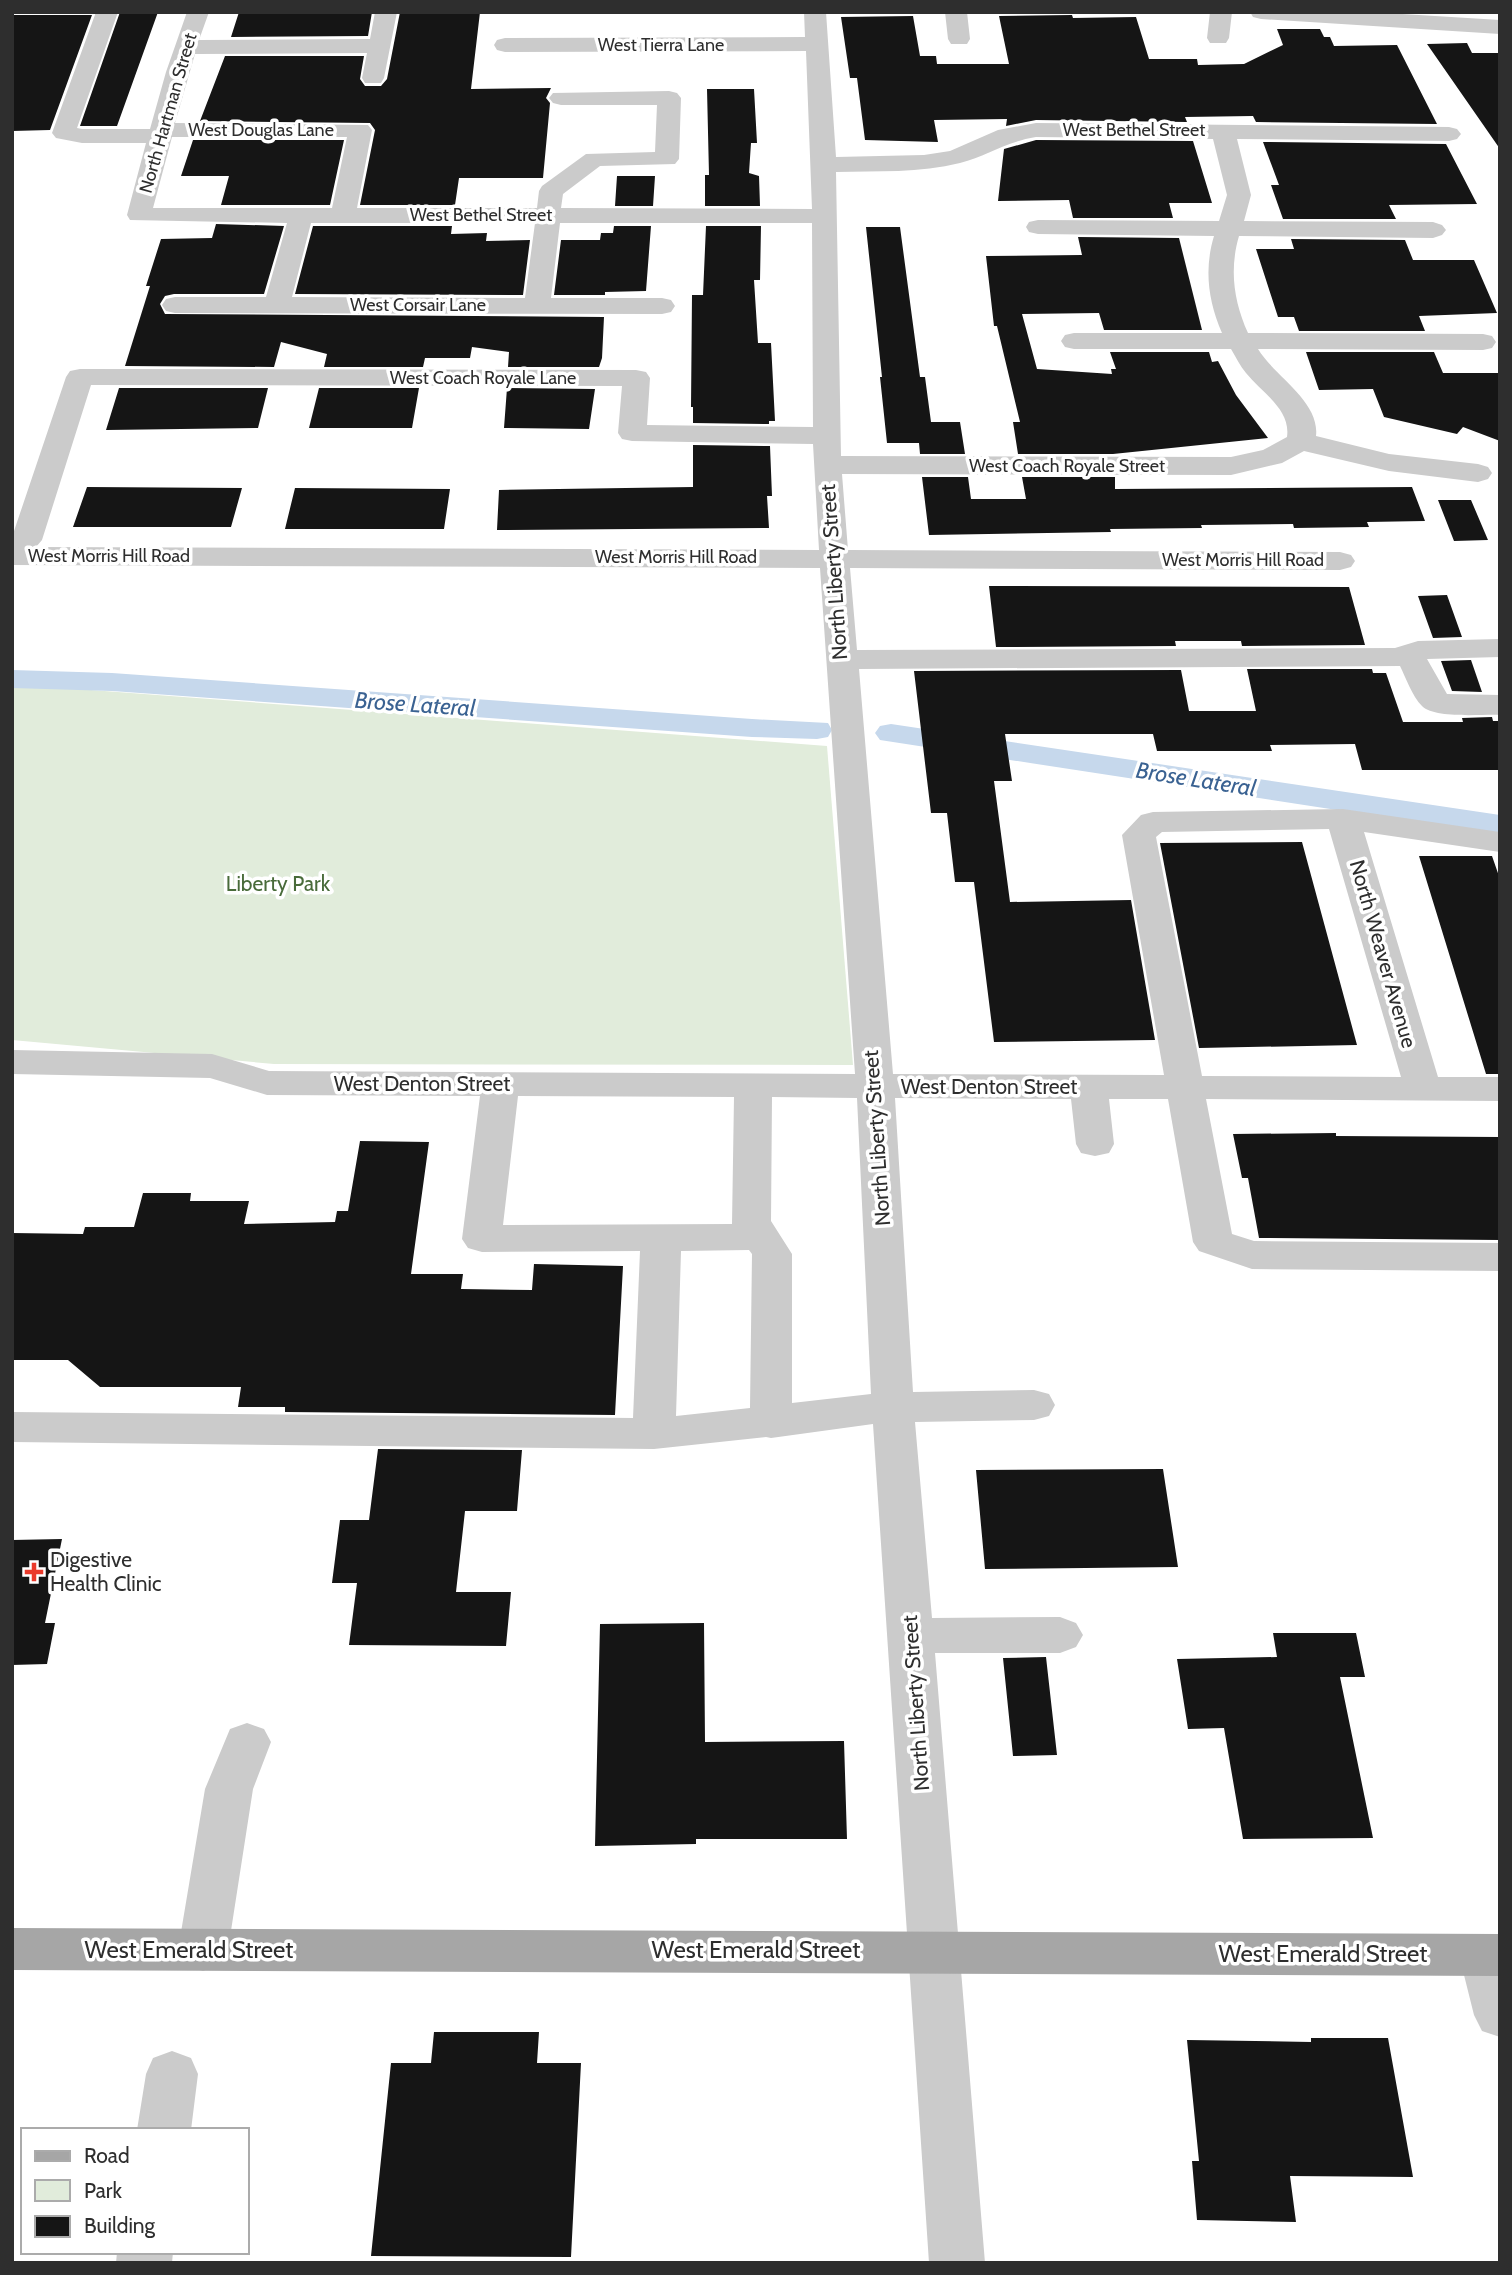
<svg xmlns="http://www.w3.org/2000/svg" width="1512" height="2275" viewBox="0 0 1512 2275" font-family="Cabin,sans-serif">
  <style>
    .green { fill: #e1ecdb }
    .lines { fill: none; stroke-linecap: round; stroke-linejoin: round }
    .canal { fill: #c6d8ec; fill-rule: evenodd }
    .building { fill: #151515 }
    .minor { fill: #cbcbcb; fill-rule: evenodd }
    .major { fill: #a6a6a6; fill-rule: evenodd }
    .poi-dot { fill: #ea3a2b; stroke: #fff; stroke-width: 2.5 }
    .labels { text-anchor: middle; stroke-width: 7; stroke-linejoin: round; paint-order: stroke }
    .far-street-label { font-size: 18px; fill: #2e2e2e; stroke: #fff }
    .street-label { font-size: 21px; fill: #2e2e2e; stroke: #fff }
    .park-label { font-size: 21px; fill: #496b3a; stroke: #fff }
    .poi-label { font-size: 21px; fill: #2e2e2e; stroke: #fff; text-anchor: start }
    .water-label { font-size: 23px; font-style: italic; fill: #3a6292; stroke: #fff }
    .near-street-label { font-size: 24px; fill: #2e2e2e; stroke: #fff }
  </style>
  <rect width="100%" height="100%" fill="#fff"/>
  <path class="green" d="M12,684L827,746L853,1065L274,1064L12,1040Z"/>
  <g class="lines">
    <path class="canal" d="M12,670L112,673L752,719L828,723L832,730L828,737L817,739L752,737L112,691L12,688Z
      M891,724L1500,815V835L880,740L875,733L880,726Z"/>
  </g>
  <path class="building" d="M120,12H158L117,126H80Z
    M239,12H372L368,36L231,37Z
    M400,12H480L471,89L551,88L546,98L550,103L543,178H459L455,205H360L375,130L370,123L200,121L225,56H364L360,79L365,86H381L387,79Z
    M12,15H92L50,130L12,131Z
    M1072,15L1073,18L1136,17L1149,59H1197L1198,65L1244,64L1283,45L1277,29H1320L1324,37H1330L1334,46L1397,45L1437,124L1256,122L1253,116L1185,117L1187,122L1036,120L1006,126L1007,119L934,120L938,142L865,140L857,78H850L841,17L913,16L920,56H936L937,64H1009L999,16Z
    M1467,43L1472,53H1500V149L1427,44Z
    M707,89H754L757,143H751L749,173L759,176L760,206H705V175H709Z
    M193,140H344L330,205H221L229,176H181Z
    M1036,140L1193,141L1212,203H1169L1173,218H1073L1069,200L998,201L1004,149Z
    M1263,142L1446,144L1477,204L1389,205L1396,219H1283L1271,185H1279Z
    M617,176H655L653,206H615Z
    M216,224L284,226L264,294H174L165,296L160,304L165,314L604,317L602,358L599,367H508L509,352L472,347L470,358H425L423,367H324L327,354L281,342L274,367L125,366L150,286H146L161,239L212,238Z
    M313,226H452L451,234L487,233L486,241L530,240L523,295L295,294Z
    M614,226H651L646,291L605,292V295H554L561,240H600L601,233H613Z
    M706,226H761L760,280H754L758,343H771L775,421H769V424L693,423V407H691L692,295H703Z
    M866,227H900L920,377H925L931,422H960L965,454H920L919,443H887L880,377H882Z
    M1078,237L1179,238L1202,330H1104L1099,313L1022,314L1037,369L1112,374L1111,369H1116L1110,352H1209L1212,362L1218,361L1236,395L1268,438L1113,454H1018L1013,422H1020L997,326H994L986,256L1082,255Z
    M1291,239L1405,240L1413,260H1474L1497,313L1419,316L1425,331H1299L1294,317H1278L1256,249H1294Z
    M1306,352H1434L1443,373H1500V441L1463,427L1457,434L1384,417L1373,389L1319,390Z
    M119,388H268L258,428L106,430Z
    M319,388H419L412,428H309Z
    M507,388L595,389L589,429L504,428Z
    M693,445L770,446L772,496H767L769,528L497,530L499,490L693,487Z
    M922,477H968L971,499H1026L1022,477H1115V489L1412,487L1425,521L1367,522L1369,527L1294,528L1293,524L1201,525L1202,528L1110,529L1111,532L929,535Z
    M87,487L242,488L231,527H73Z
    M295,488L450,489L444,529H285Z
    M1438,500H1471L1488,540L1454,541Z
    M989,586L1349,587L1365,645L1242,646L1241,641H1175L1176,646L996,647Z
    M1447,595L1462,637L1433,638L1418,596Z
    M1471,660L1482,692L1452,691L1441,661Z
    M1247,669H1372L1373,673H1386L1403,722H1463L1462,718L1492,717L1493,721H1500V770H1362L1355,744L1270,745L1272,751H1157L1153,734H1005L1012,781H994L1010,902L1131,900L1155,1040L994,1042L974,882H955L947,813H931L914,671L1181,670L1189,711H1256Z
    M1302,842L1357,1045L1199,1048L1160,843Z
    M1419,856H1492L1500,879V1074H1486Z
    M1336,1133V1136L1500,1137V1240L1259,1238L1248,1178H1242L1233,1134Z
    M360,1141L429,1142L411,1274H463L461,1289L532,1290L534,1264L623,1266L615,1415L285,1412V1407H238L241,1387H100L68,1360H12V1233L83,1234L85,1227H134L143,1193H191L190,1201H249L244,1224L335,1222L337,1211H348Z
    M378,1449L522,1450L517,1511H465L456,1592H511L506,1646L349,1645L357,1583H332L340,1520H369Z
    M1163,1469L1178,1567L985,1569L976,1470Z
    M62,1539L45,1623H55L47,1664L12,1665V1540Z
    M704,1623L705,1742L844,1741L847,1839H696V1844L595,1846L600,1624Z
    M1273,1633H1356L1365,1677H1340L1373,1838L1243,1839L1224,1728L1188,1729L1177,1659L1277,1657Z
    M1046,1657L1057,1755L1013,1756L1003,1658Z
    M434,2032H539L537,2063H581L571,2257L371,2256L391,2063H431Z
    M1311,2038H1388L1413,2177L1290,2176L1296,2222L1197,2220L1192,2161H1199L1187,2040L1311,2042Z"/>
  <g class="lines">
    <path class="minor" d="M96,12H118L77,128L82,129H150L166,72L187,12H209L199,40L370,39L375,12H397L384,78L381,83H365L362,78L367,53L195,54L175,123L368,125L372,130L357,208H537L539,191L542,186L586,154L655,152L657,105H561L553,103L549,98L553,93L669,91L677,93L681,98L679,159L675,164L600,166L563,194L561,208L812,209L806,51L505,52L497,50L494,45L497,40L505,38L805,37L804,12H826L836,157L924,155L950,151L998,130L1036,123L1449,127L1457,129L1461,134L1457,139L1449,141L1237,139L1251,195L1244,221L1433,222L1442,225L1446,230L1442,235L1433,238L1239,236C1229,270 1234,302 1248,333L1483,334L1492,336L1496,342L1492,348L1483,350L1258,349C1275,377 1320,401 1316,436L1389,454L1478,464L1488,467L1492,473L1488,479L1478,482L1389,471L1304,451L1282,463L1231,475L842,474L848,550L1340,552L1351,555L1355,561L1351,567L1340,570L850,568L857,650L1395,648L1418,641L1500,639V657L1427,659L1447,694L1500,695V715C1481,714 1435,719 1422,706C1412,696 1406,678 1400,666L859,669L893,1074L1164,1075L1122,835L1141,815L1153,812L1343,809L1500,832V852L1364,832L1438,1077H1500V1101L1206,1099L1232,1234L1254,1241L1500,1243V1271L1252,1269L1199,1251L1193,1242L1168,1099H1109L1114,1144L1109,1153L1095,1156L1081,1153L1076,1144L1071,1099L895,1098L913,1392L1034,1390L1049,1394L1055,1405L1049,1416L1034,1420L915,1422L932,1618L1060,1617L1076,1623L1083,1635L1076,1647L1060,1653H935L985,2263H929L873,1424L771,1438L766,1437L654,1449L12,1442V1412L633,1418L640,1251L482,1252L468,1248L462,1239L480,1096L267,1095L210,1078L12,1074V1050L212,1054L269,1071L855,1074L820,568L12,565V537L66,377L70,371L80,369L636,370L646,372L650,378L647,425L813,427L812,223H560L551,298H662L671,300L675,306L671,312L662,314L175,313L166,311L162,305L166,299L175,297H266L287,223L130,220L127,215L146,143H82L56,138L52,133ZM172,137H347L332,208H153ZM1036,137L1213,139L1227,195L1219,221L1038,220L1029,222L1026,227L1029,232L1038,234L1214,236C1204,269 1208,301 1222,333H1074L1065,335L1061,341L1065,347L1074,349H1231C1236,357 1240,366 1246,373C1262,393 1291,409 1287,437L1263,450L1231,457L841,456L836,172C877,171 920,173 960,163C987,156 1005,142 1036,137ZM311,223H535L525,298L292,297ZM91,385L622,386L618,433L622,439L632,441L813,444L819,550L36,547L42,540ZM1329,829L1401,1077L1202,1076L1156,837L1162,832ZM518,1096L734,1097L732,1224L503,1225ZM772,1097L857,1098L871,1394L792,1403V1254L771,1221ZM749,1250L752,1254L750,1408L676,1416L681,1251Z
      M945,12H967L970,39L967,44H951L948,39Z
      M1210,12H1232L1229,38L1226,43H1210L1207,38Z
      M1250,12H1370L1500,20V34L1261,19L1253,17Z
      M247,1723L264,1729L271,1742L253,1789L228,1950L221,1965L203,1971L185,1965L178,1950L205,1789L230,1729Z
      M1484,1934L1500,1939V2037L1482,2031L1474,2015L1459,1955L1466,1940Z
      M172,2051L191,2058L198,2074L191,2130H137L146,2074L153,2058Z
      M117,2252H173L172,2263H116Z"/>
    <path class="major" d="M12,1928L1500,1934V1976L12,1970Z"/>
  </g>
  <path class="poi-dot" d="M30.5 1561.5h7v7h7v7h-7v7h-7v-7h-7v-7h7z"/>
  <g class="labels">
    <g class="far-street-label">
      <text x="661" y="51">West Tierra Lane</text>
      <text transform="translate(168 113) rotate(-74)" y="6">North Hartman Street</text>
      <text x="261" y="136">West Douglas Lane</text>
      <text x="1134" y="136">West Bethel Street</text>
      <text x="481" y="221">West Bethel Street</text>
      <text x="418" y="311">West Corsair Lane</text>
      <text x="483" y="384">West Coach Royale Lane</text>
      <text x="1067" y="472">West Coach Royale Street</text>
      <text x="109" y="562">West Morris Hill Road</text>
      <text x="676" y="563">West Morris Hill Road</text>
      <text x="1243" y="566">West Morris Hill Road</text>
    </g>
    <g class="street-label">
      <text transform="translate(834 572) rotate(-94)" y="7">North Liberty Street</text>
      <text transform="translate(1383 954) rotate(74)" y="7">North Weaver Avenue</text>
      <text x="422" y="1091">West Denton Street</text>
      <text x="989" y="1094">West Denton Street</text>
      <text transform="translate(877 1138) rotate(-94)" y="7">North Liberty Street</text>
      <text transform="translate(916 1703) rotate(-94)" y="7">North Liberty Street</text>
    </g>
    <g class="park-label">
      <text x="278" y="891">Liberty Park</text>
    </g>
    <g class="poi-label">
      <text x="50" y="1567">Digestive<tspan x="50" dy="24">Health Clinic</tspan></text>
    </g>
    <g class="water-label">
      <text transform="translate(415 704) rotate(4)" y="8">Brose Lateral</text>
      <text transform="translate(1196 779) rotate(9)" y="8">Brose Lateral</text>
    </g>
    <g class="near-street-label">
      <text x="189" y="1958">West Emerald Street</text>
      <text x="756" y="1958">West Emerald Street</text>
      <text x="1323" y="1962">West Emerald Street</text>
    </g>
  </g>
  <rect width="1512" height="2275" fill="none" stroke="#2e2e2e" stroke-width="28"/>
  <rect x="21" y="2128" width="228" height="126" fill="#ffffff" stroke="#ababab" stroke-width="2"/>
  <rect x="35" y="2151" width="35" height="10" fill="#a6a6a6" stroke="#ababab" stroke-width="2"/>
  <text x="84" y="2163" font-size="21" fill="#2e2e2e">Road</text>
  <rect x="35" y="2180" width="35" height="21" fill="#e1ecdb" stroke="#ababab" stroke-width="2"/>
  <text x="84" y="2198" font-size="21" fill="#2e2e2e">Park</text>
  <rect x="35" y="2216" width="35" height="21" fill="#151515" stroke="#ababab" stroke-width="2"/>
  <text x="84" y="2233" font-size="21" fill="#2e2e2e">Building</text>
</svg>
